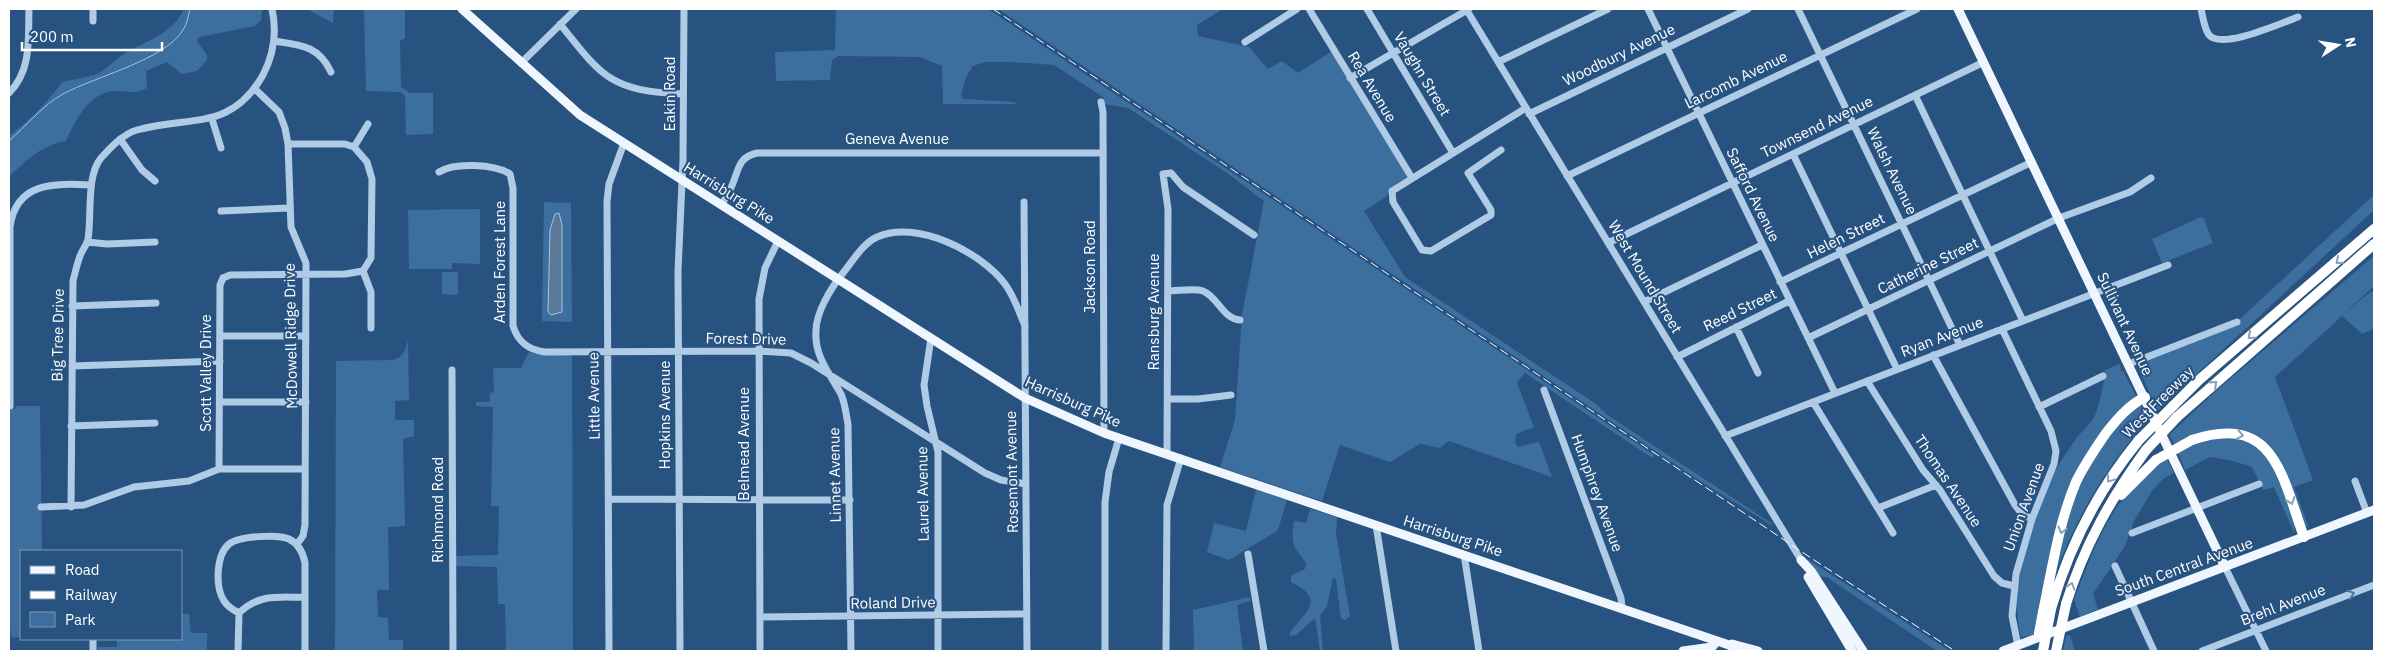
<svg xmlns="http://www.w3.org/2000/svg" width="2383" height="660" viewBox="0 0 2383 660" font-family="'IBM Plex Sans',sans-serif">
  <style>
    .green { fill: #3c6e9e; fill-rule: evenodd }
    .water { fill: #5a7898; stroke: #a4c6e6 }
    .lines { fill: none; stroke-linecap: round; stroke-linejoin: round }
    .stream { stroke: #a4c6e6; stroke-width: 1 }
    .minor { stroke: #afcbe6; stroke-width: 7 }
    .major { stroke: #f0f6fd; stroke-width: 9 }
    .highway { stroke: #fff; stroke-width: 10 }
    .rail { stroke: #fff; stroke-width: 1; stroke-dasharray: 9 4; stroke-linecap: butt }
    .highway-bridge { stroke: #fff; stroke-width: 10 }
    .oneway { stroke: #89a0b9 }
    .oneway2 { stroke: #50779f }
    .labels { text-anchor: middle; stroke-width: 4; stroke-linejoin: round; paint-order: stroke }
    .street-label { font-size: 15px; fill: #fff; stroke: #285380 }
  </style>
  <rect width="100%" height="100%" fill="#285380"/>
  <path class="green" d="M184,9H262L261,20L255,26L199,37L197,41L207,55V60L197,71L182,74L167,62L146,71L147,88C135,95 129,91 117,91C90,90 75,121 66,141C42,145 26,160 9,177V136C29,120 47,104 62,82C74,79 88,78 99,73C107,69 113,61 121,56C143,41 172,36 184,9Z
    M307,9H334L333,23Z
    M364,9H405V38L400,41L401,87L410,93H433V134L406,135L405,96L401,92L366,91Z
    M836,9H988L1654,455L1652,458L1525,373L1517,383L1534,427L1516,434L1515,442L1518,447L1539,442L1552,477L1449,441L1440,448L1420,444L1390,462L1340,445L1322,501L1220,467L1235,420L1242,315L1264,201L1227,173L1128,108L1105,104L1103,97L1054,65L1011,62H985L973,66L966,77L961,95L963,99L1015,102L1016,104H943L942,66L920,57L838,56L832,60L830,80L776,81L775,52L835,50Z
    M998,9H1223L1197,25L1198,36L1249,47L1268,69L1282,61L1298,73L1332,51L1407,177L1391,187L1386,197L1364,211L1405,277L1596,404L1606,414L1771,523L1773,526L1697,479Z
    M2374,195V210L2158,410L2136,364L2231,327Z
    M544,202L571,203L572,322L542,321ZM559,213L562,225V312Z
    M480,209V264L452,263V269H409L408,210Z
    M2201,217L2204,219L2213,243L2162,263L2152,239Z
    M2374,256V286L2344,314L2370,292H2374V329L2362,334L2342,316L2275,377L2313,480L2294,487L2309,528L2305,525L2275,453L2267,444L2249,434L2174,444L2169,435L2217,390Z
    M442,272H458V295L442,294Z
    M408,340L409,400L395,401V420H414V436L403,439L405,526L388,527L389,590H377L378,617L388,618L389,640H403V651H335L336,361L393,360C404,357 405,351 408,340Z
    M529,352L541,355H570L572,357L573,651H506L505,604H498L497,567L455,566V556L498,555L499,506H491L493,407L476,406V402H490V393L494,392L493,368H521Z
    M2120,364L2121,371H2123L2136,396L2129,402L2081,462L2034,635L2021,637C2008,587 2030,516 2055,471C2062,459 2070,447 2078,436C2084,429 2092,423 2095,415C2101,401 2103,385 2105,370Z
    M2139,405L2142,406L2148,420C2105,468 2077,516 2054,577C2067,523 2073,487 2105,441C2116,426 2123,414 2139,405Z
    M16,406H40L42,551H21V637L12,638L9,622V409H15Z
    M2232,437L2255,444L2274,466L2296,523L2294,533L2274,487L2263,490L2252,467L2233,461L2210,457L2185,470L2177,450L2194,442Z
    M2166,457L2174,473L2163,479L2152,491L2134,521L2125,546L2093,594L2098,609L2080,617L2074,599C2087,567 2099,532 2119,504C2132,486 2149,472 2166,457Z
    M1256,489L1287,500L1278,530L1229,560L1207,552L1214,523L1246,531Z
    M1310,509L1337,517L1336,534L1350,616L1345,620L1341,619L1336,579L1333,578L1327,606L1320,616L1323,651H1320L1315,618L1296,635L1290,636V632C1308,610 1325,599 1291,582V576L1305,569L1306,563C1292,544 1291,544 1294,521L1306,523Z
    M1807,559L1950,651H1937L1828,578L1817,575Z
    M1250,597V601L1237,605L1243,651H1194L1193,610Z
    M181,614H189L191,633H207V651H97L98,647H117V639H181Z
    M2070,635L2075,651H2063L2066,636Z"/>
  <path class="water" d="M559,213L562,225V312L551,315L548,312L550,230L555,214Z"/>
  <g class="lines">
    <path class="stream" d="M9,141C26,126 43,105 63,94C94,77 165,60 183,30C187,25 188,16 190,9"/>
    <path class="minor" d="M1309,9L1412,178
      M1367,9L1453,153
      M1466,9L1801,560
      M1648,9L1835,393
      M1798,9L1960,345
      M2201,9C2203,17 2204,28 2209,35C2222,50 2281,23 2298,17
      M93,21V9
      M560,24C603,78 611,91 683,94
      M274,41C301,45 319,46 331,72
      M1245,42L1297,9
      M1498,62L1608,9
      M521,63L576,9
      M1350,78L1469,9
      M255,89L279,112L285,128L288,144L291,227L306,263L305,525L303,536L297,544
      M9,93C32,70 28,39 29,9
      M1915,95L2023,321
      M1101,102L1103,112L1104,433
      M1529,114L1748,9
      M212,119L221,148
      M120,139L142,170L155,181
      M288,144H345L354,147L367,162L372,179L371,258L363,271
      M354,147L368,124
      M1501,150L1468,173L1491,210V215L1431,251L1422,250L1393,202L1392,191L1526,108
      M1793,154L1897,369
      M439,172C454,162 495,164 510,174L513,188V326C518,342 528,350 545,352L758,351L791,353L811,363L985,473L1001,480L1026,484
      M1567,176L1917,9
      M1024,202L1027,651
      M721,205C726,198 730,191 733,183C739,168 739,157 757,153H1103
      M221,211L289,208
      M87,242L107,244L155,242
      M1608,243L1984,62
      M363,271L371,292V328
      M223,278L230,275L345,274L363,271
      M1780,282L2032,162
      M1168,291C1179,291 1193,288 1203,291C1218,297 1223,319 1240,320
      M1644,302L1762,245
      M72,306L156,303
      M1736,327L1758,373
      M2002,329L2051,431L2056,451L2054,464L2032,519L2016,574L2012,616L2018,646
      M220,336H306
      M931,338L924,385L927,406L938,452V651
      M1808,338L2059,218L2130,192L2151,178
      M1933,355L2015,505L2022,514L2032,519
      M1677,357L1789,301
      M2129,364L2237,322
      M72,366L220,361
      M452,370L453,651
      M1867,381L1923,470L1940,490L1994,576L2002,583L2014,586
      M1544,390L1621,598L1622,607
      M1168,399H1198L1231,395
      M220,402H306
      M1813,402L1893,533
      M10,406V227C16,182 54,183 91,185
      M2039,407L2103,376
      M71,426L155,423
      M1725,436L2168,265
      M1167,454L1168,209L1163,174L1171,173L1183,187L1254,235
      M219,469L220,285L223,278
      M2355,481L2367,513
      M609,499L850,500
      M41,507L84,505L134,487L189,481L219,469H305
      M71,507L73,281C75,273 77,264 80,256C82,250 87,245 88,239C92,215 86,176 101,158C111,147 123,134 137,130C189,115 231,132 263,75C274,54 277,32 272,9
      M1878,508L1936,485
      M1376,525L1396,651
      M2132,533L2259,484
      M1248,554L1264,651
      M1464,554L1479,651
      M2115,566L2154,651
      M2225,567L2266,651
      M239,613C233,610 228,607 224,601C215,587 216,555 229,544C239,536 278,534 289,539C299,544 303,552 305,563V651
      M760,617L1027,614
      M93,651V639
      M238,651L239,613C260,593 278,598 305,597
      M609,651L607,201L609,184L624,143
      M680,651L678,271L683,160L684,9
      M760,651L759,299L765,268L778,241
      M851,651L848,424C846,414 845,403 841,394C830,374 814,356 816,331C816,312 831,288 843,273C853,261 862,244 877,237C916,219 981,252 1005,284C1014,296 1019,312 1025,326
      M1105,651V502L1109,472L1119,438
      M1166,651L1167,505L1181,458
      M2202,651L2374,585"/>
    <path class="major" d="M462,9L580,115L1025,398L1104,433L1729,645L1740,651
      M1958,9L2225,567
      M1801,560L1811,571L1863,651
      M1808,577L1852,651
      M1732,644L1758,651
      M1683,651L1712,647L1717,641
      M2003,651L2374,510"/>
    <path class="highway" d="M2173,406L2199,380L2374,229
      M2177,417L2374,244
      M2192,440C2275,412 2282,477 2304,537
      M2121,495L2156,460
      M2066,604C2084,546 2111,498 2146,450
      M2051,609C2069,546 2098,490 2139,440
      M2043,612C2052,569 2059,522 2076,482C2084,465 2095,449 2106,433C2118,418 2128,406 2145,397"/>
    <path class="rail" d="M993,9L1814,560L1955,651"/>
    <path class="highway-bridge" d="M2139,440L2173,406
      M2146,450L2177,417
      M2156,460L2192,440
      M2039,633L2043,612
      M2043,651L2051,609
      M2056,651L2066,604"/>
  </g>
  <defs><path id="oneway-chevron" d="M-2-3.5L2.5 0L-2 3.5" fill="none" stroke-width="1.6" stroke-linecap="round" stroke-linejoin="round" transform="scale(1.25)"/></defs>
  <g class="oneway">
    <use href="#oneway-chevron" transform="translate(2339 261) rotate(139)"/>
    <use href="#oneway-chevron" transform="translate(2251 336) rotate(139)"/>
    <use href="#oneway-chevron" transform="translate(2214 384) rotate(-42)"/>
    <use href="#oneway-chevron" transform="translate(2240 435) rotate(11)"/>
    <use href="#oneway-chevron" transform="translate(2110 479) rotate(124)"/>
    <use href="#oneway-chevron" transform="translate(2291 501) rotate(70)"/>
    <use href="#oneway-chevron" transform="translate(2062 530) rotate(106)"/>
    <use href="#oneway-chevron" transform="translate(2071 586) rotate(-72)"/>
  </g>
  <use class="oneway2" href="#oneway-chevron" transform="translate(2351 594) rotate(-21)"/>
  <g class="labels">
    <g class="street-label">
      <text transform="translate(1619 55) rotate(-26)" y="5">Woodbury Avenue</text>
      <text transform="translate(1422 74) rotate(59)" y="5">Vaughn Street</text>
      <text transform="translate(1736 80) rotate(-26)" y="5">Larcomb Avenue</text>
      <text transform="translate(1372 87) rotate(59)" y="5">Rea Avenue</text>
      <text transform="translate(670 94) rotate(-90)" y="5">Eakin Road</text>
      <text transform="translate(1817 127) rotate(-26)" y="5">Townsend Avenue</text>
      <text x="897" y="144">Geneva Avenue</text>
      <text transform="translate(1892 171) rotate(64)" y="5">Walsh Avenue</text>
      <text transform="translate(729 193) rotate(32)" y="5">Harrisburg Pike</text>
      <text transform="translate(1753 195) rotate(64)" y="5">Safford Avenue</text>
      <text transform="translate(1846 236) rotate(-26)" y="5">Helen Street</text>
      <text transform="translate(500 262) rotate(-90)" y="5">Arden Forest Lane</text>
      <text transform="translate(1928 266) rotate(-26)" y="5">Catherine Street</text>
      <text transform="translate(1090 267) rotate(-90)" y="5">Jackson Road</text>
      <text transform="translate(1645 277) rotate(59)" y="5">West Mound Street</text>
      <text transform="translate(1740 310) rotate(-26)" y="5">Reed Street</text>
      <text transform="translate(1154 312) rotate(-90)" y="5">Ransburg Avenue</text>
      <text transform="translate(2125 324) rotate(65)" y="5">Sullivant Avenue</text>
      <text transform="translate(58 335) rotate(-89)" y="5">Big Tree Drive</text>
      <text transform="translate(291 336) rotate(-91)" y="5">McDowell Ridge Drive</text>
      <text transform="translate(1942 337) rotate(-21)" y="5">Ryan Avenue</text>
      <text transform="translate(746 339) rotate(1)" y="5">Forest Drive</text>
      <text transform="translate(206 373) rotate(-90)" y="5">Scott Valley Drive</text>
      <text transform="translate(594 396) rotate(-91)" y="5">Little Avenue</text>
      <text transform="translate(1073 402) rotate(24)" y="5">Harrisburg Pike</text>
      <text transform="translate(2158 402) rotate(-45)" y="5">West Freeway</text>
      <text transform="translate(665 415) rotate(-90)" y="5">Hopkins Avenue</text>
      <text transform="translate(744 444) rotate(-90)" y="5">Belmead Avenue</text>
      <text transform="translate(1012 472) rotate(-91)" y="5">Rosemont Avenue</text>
      <text transform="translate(835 475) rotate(-91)" y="5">Linnet Avenue</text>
      <text transform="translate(1948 481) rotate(56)" y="5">Thomas Avenue</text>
      <text transform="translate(1597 493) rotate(70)" y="5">Humphrey Avenue</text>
      <text transform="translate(923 494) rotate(-91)" y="5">Laurel Avenue</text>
      <text transform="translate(2024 507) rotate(-70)" y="5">Union Avenue</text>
      <text transform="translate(438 510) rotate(-90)" y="5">Richmond Road</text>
      <text transform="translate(1453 536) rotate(18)" y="5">Harrisburg Pike</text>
      <text transform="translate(2184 567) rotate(-20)" y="5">South Central Avenue</text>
      <text transform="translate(893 603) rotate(-1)" y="5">Roland Drive</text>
      <text transform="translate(2283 605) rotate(-21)" y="5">Brehl Avenue</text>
    </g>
  </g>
  <rect width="2383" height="660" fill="none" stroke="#ffffff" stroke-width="20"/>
  <rect x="20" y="550" width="162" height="90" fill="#285380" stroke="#7e98b3"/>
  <rect x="30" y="566" width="25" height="8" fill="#f0f6fd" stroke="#7e98b3"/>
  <text x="65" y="575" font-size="15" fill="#ffffff">Road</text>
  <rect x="30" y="591" width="25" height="8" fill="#ffffff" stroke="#7e98b3"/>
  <text x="65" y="600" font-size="15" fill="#ffffff">Railway</text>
  <rect x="30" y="612" width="25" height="15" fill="#3c6e9e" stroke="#7e98b3"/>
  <text x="65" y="625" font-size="15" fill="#ffffff">Park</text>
  <g transform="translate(2338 45) rotate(78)" stroke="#285380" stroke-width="4" paint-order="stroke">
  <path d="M0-4L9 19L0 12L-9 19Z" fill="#ffffff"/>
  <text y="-8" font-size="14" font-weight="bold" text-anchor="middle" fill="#ffffff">N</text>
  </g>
  <path d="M22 42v8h140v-8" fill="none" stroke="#ffffff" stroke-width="2.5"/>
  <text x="30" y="42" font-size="15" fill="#ffffff" stroke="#285380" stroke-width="4" paint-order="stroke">200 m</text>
</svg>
